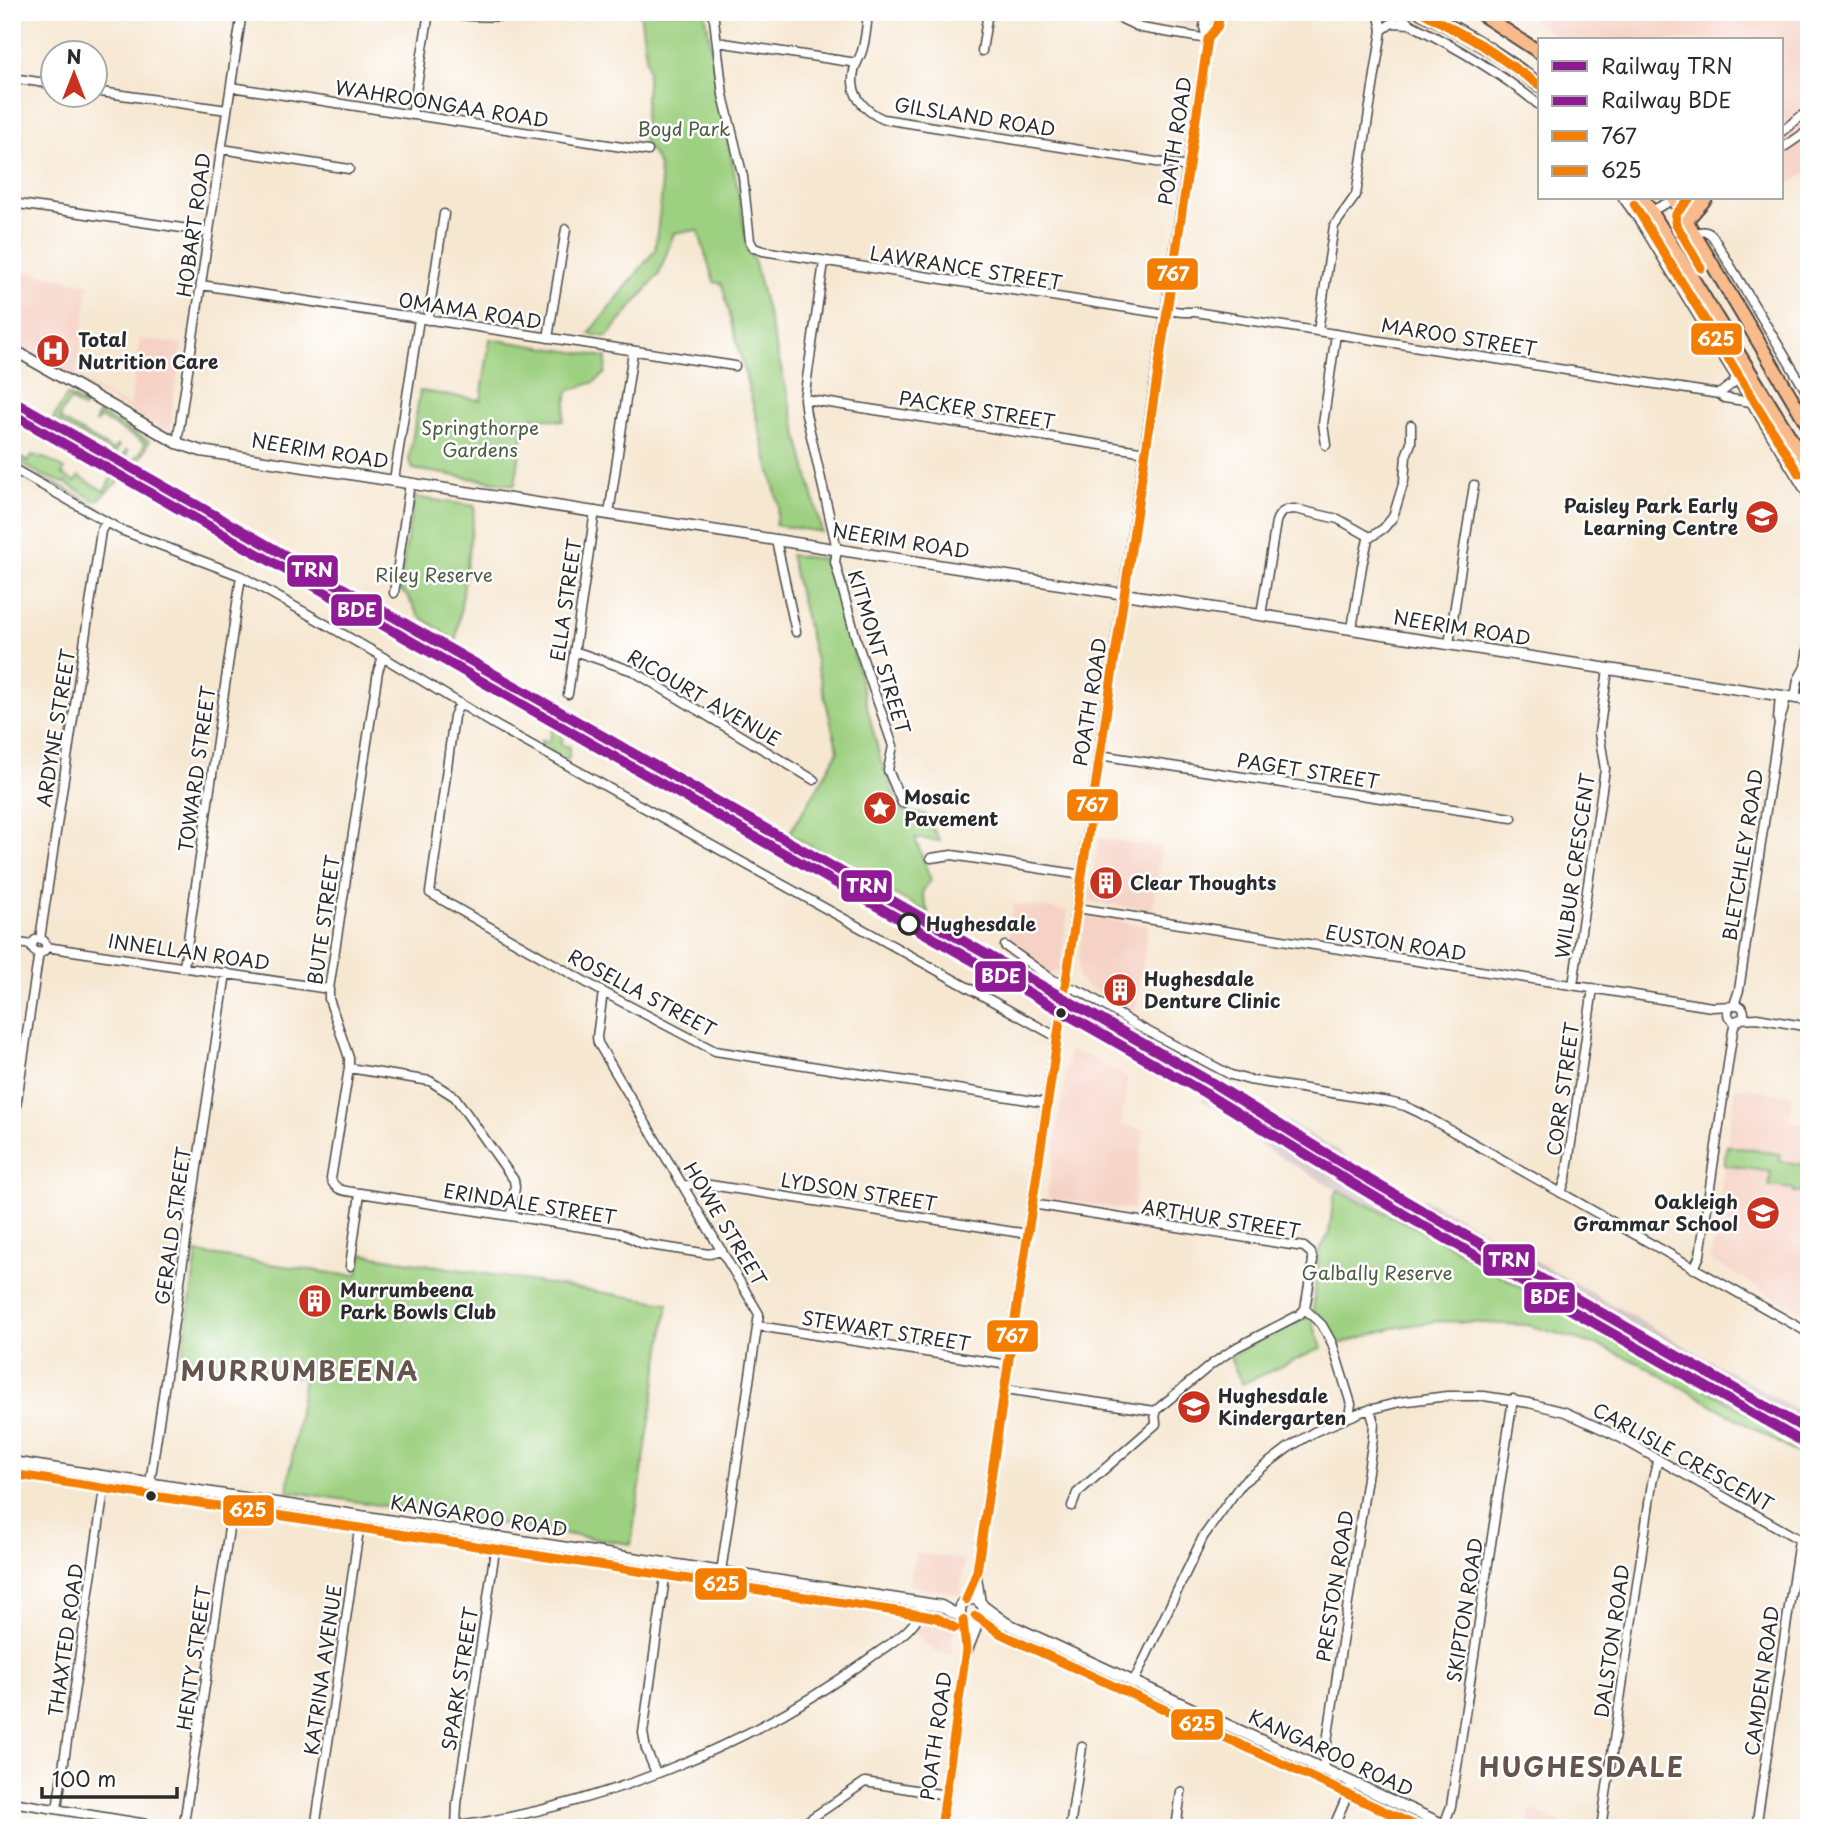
<svg xmlns="http://www.w3.org/2000/svg" width="1821" height="1840" viewBox="0 0 1821 1840" font-family="'Playpen Sans',sans-serif">
  <style>
    .built { fill: #f6d1c5 }
    .industrial { fill: #d1bfbf }
    .green { fill: #9dd080; stroke: #647e56; stroke-width: 2 }
    .lines { fill: none; stroke-linecap: round; stroke-linejoin: round }
    .minor-casing { stroke: #494744; stroke-width: 11 }
    .tertiary-casing { stroke: #494744; stroke-width: 13 }
    .trunk-casing { stroke: #494744; stroke-width: 16 }
    .minor { stroke: #fff; stroke-width: 8 }
    .tertiary { stroke: #fff; stroke-width: 10 }
    .trunk { stroke: #fabb8c; stroke-width: 12 }
    .bus-1-casing { stroke: #fff; stroke-width: 14 }
    .bus-2-casing { stroke: #fff; stroke-width: 14 }
    .bus-1 { stroke: #f47e02; stroke-width: 9 }
    .bus-2 { stroke: #f47e02; stroke-width: 9 }
    .rail-1-casing { stroke: #fff; stroke-width: 16 }
    .rail-2-casing { stroke: #fff; stroke-width: 16 }
    .rail-1 { stroke: #8f1a95; stroke-width: 10 }
    .rail-2 { stroke: #8f1a95; stroke-width: 10 }
    .stop-dot { fill: #fff; stroke: #2b2b2b; stroke-width: 3.5 }
    .bus-dot { fill: #2b2b2b; stroke: #fff; stroke-width: 2.5 }
    .labels { text-anchor: middle; stroke-width: 5; stroke-linejoin: round; paint-order: stroke }
    .street-label { font-size: 19px; fill: #2b2b2b; stroke: #fff }
    .park-label { font-size: 19px; fill: #4d5d44; stroke: #fff }
    .poi-label { font-size: 19px; font-weight: bold; fill: #2b2b2b; stroke: #fff; text-anchor: start }
    .stop-label { font-size: 19px; font-weight: bold; fill: #2b2b2b; stroke: #fff; text-anchor: start }
    .district-label { font-size: 26px; font-weight: bold; letter-spacing: 2px; fill: #65554d; stroke: #fff }
    .line-badge { stroke: #fff; stroke-width: 2.5 }
    .badge-label { font-size: 19px; text-anchor: middle; font-weight: bold; fill: #fff }
  </style>
  <rect width="100%" height="100%" fill="#fff"/>
  <filter id="ink" filterUnits="userSpaceOnUse"><feTurbulence type="fractalNoise" baseFrequency=".0143" numOctaves="2"/><feDisplacementMap in="SourceGraphic" scale="14" xChannelSelector="R" yChannelSelector="G"/><feConvolveMatrix kernelMatrix="1 2 1 2 8 2 1 2 1" color-interpolation-filters="sRGB"/></filter>
  <filter id="wash" filterUnits="userSpaceOnUse"><feTurbulence type="fractalNoise" baseFrequency=".00686" numOctaves="4" result="noise"/><feDisplacementMap in="SourceGraphic" scale="28" xChannelSelector="R" yChannelSelector="G"/><feGaussianBlur stdDeviation="1.57" result="paint"/><feColorMatrix in="noise" values="0 0 0 0 0 0 0 0 0 0 0 0 0 0 0 0 0 1.4 0 .05"/><feComposite in="paint" operator="in"/></filter>
  <g filter="url(#wash)">
    <rect width="100%" height="100%" fill="#f6e7d1"/>
    <path class="built" d="M1133,12H1198L1196,26L1146,18Z
      M1522,12H1809V172L1781,188V40H1561Z
      M12,266L27,271L89,284L76,378L130,407L140,339L182,344L172,409L171,435L12,344Z
      M1099,838L1162,847L1152,911L1089,901Z
      M1013,904L1068,911L1059,970L1050,974L1008,945Z
      M1085,916L1148,926L1136,1010L1084,985L1078,977V963Z
      M1069,1050L1097,1060L1128,1078L1121,1125L1144,1129L1133,1210L1047,1198Z
      M1736,1087L1793,1096L1789,1121L1809,1125V1316L1710,1260Z
      M915,1552L965,1560L960,1594L909,1586Z
      M899,1613L947,1620L954,1629L952,1655L935,1652L930,1645L927,1646Z
      M1530,1809L1573,1828H1527Z"/>
    <path class="industrial" d="M1213,1079L1342,1153V1155L1420,1200L1422,1198L1459,1217L1809,1417V1449L1603,1330L1541,1296L1518,1286L1469,1256L1411,1225L1346,1195L1260,1145L1264,1135L1201,1100Z"/>
    <path class="green" d="M640,12H705L722,114L738,189L748,251L754,260L822,532L775,525L779,506L722,284L714,282L698,230L674,233L659,274L607,337L589,334L655,250L662,192L658,163L643,139L648,70Z
      M490,339L606,357L605,373L594,382L568,391L563,421L532,416L524,426L515,485L413,469L409,460L420,391L481,400Z
      M67,395L86,405L83,408L70,400L62,412L60,419L113,450L118,445L119,446L115,454L53,419Z
      M99,413L149,441C145,459 112,487 98,500H95L67,484V482L64,483L42,475L12,458V452L28,462L32,455L49,460L65,469L62,474L75,482L79,476L104,491L112,477L117,480L125,467L119,463L126,450L128,451L125,457L133,461L137,455H139L145,443L100,418L96,423L95,422Z
      M12,463L38,478L62,487L116,517L129,523L127,528L91,509C84,495 56,486 42,481C32,477 19,469 12,463Z
      M414,497L475,506L456,641L419,616L407,596L399,589Z
      M790,555L830,560L881,762L901,811L925,814L940,841L915,838L931,880L922,892L928,913L789,834L818,787L838,751Z
      M556,702L573,711L570,732L553,724Z
      M552,728L563,734L561,745L570,747L568,760L541,744V740L550,741Z
      M1809,1137V1194L1794,1192V1189L1769,1186L1771,1172L1724,1165L1727,1146L1780,1154L1779,1161L1805,1165Z
      M1338,1190L1346,1195L1411,1225L1469,1256L1518,1286L1541,1296L1603,1330L1809,1449V1460L1639,1363L1597,1345L1528,1325L1439,1321L1393,1328L1339,1344L1313,1309L1319,1251L1329,1234L1334,1196Z
      M197,1253L338,1274L358,1275L361,1254L668,1303L631,1544L287,1491L304,1377L182,1359Z
      M1310,1316L1322,1348L1242,1384L1230,1358L1265,1336Z"/>
  </g>
  <g filter="url(#ink)">
    <g class="lines">
      <g class="minor-casing">
        <path id="minor" d="M711,12L714,19L723,95L743,177L750,241L754,248L763,251L1166,314
          M868,12C867,25 866,38 862,51C860,58 855,64 854,71C849,94 863,110 883,119L1188,167
          M1107,12L1141,28L1208,39
          M1401,12L1402,18L1410,24C1456,47 1500,72 1539,105
          M1382,30L1392,23L1410,24
          M717,42L857,63
          M982,51L988,12
          M12,78L52,84
          M231,87L648,151
          M94,91L227,110
          M412,115L429,12C472,17 505,19 548,12
          M1781,132L1809,110
          M222,149L349,169
          M1781,149L1809,130
          M1623,198L1641,223L1809,497
          M12,203L209,232
          M1651,211L1677,198
          M1694,233C1702,231 1708,230 1713,237L1809,396
          M824,262L804,399L806,414L837,549L835,562L857,642L893,746L888,770L902,803
          M201,285L735,366
          M1167,310L1182,312H1195L1719,394L1724,398L1751,402
          M428,320L444,214
          M1318,331L1334,226L1356,195L1382,30L1378,12
          M548,338L566,229
          M1719,394L1732,384L1745,363
          M804,399L1146,452
          M177,443L242,12
          M1326,445L1323,424L1336,334
          M12,468L121,530L241,576L383,657L497,726L1057,1037
          M394,480L419,319
          M609,514L633,352
          M776,540L796,632
          M394,593L410,483
          M1261,615L1276,522C1279,512 1285,509 1295,509L1338,519L1370,537
          M1352,629L1362,566L1368,539L1384,528L1393,517L1404,481L1406,456L1411,443V425
          M1449,644L1474,485
          M574,651L633,671L814,780
          M383,657L378,671L329,989V999L349,1058V1068L331,1179C335,1192 348,1191 360,1193L620,1233L643,1244L709,1254L722,1251
          M1805,667L1808,682L1806,699
          M568,694L595,511
          M1795,698L1798,680L1805,667L1809,642
          M460,703L454,716L430,893L603,992L715,1051L1047,1103
          M1778,720L1780,695
          M1099,755L1512,818
          M931,858L952,855L1082,875
          M1077,908L1712,1007L1732,1006
          M40,939L101,531L106,522
          M32 946a7 7 0 1 1 14 0a7 7 0 1 1-14 0Z
          M12,942L32,945
          M1005,946L1053,980L1084,993L1134,1024L1231,1075L1249,1080L1389,1102L1405,1106L1420,1113L1809,1333
          M46,947L329,989
          M184,967L241,576
          M1573,985L1605,769L1599,733L1608,669
          M603,992L597,1037L598,1043L759,1314L721,1572
          M1734,1005L1739,990L1779,723L1783,711L1786,696
          M1728 1013a8 8 0 1 1 16 0a8 8 0 1 1-16 0Z
          M1740,1019L1757,1018L1809,1027
          M349,1068L430,1081L455,1097L514,1180L515,1187L511,1216
          M12,1134L39,952
          M684,1186L697,1183L1028,1234
          M1561,1193L1566,1178L1593,988
          M1032,1204L1304,1247L1311,1253L1313,1261L1305,1309
          M350,1266L360,1193
          M1694,1269L1700,1255L1732,1037L1734,1026L1738,1020
          M1305,1309L1322,1325L1332,1343L1351,1404L1349,1416
          M758,1326L1009,1365
          M1005,1389L1155,1411L1212,1364L1237,1347L1299,1315L1305,1309
          M150,1483L226,973
          M1072,1506L1077,1493L1156,1424L1155,1411
          M1134,1681L1203,1537L1242,1483L1288,1448L1314,1432L1361,1412L1400,1402L1447,1396H1484L1529,1403L1565,1412L1617,1436L1809,1545
          M1323,1768L1373,1438L1374,1423L1370,1409
          M656,1773L646,1749L643,1733L667,1563
          M12,1802L171,1828
          M57,1809L106,1476
          M184,1823L234,1496
          M941,1824L965,1828
          M1444,1825L1451,1806L1513,1399
          M456,1826L457,1804L497,1537
          M315,1828L326,1756L361,1516
          M445,1828C596,1808 747,1748 870,1658C890,1643 919,1629 923,1603
          M797,1828L865,1782L946,1795
          M1070,1828L1082,1747
          M1176,1828L1181,1792
          M1333,1828L1353,1782
          M1601,1828L1652,1483L1658,1459
          M1756,1828L1799,1540"/>
      </g>
      <g class="tertiary-casing">
        <path id="tertiary" d="M1208,39L1217,28L1221,12
          M12,349L177,443L201,451L1809,700
          M12,1462L923,1603L941,1606L961,1617
          M960 1611a12 12 0 1 1 24 0a12 12 0 1 1-24 0Z
          M980,1603L976,1577L1188,167L1208,39L1205,27L1208,12
          M983,1606L1006,1623L1451,1828
          M967,1650L978,1622
          M941,1828L966,1650L963,1620"/>
      </g>
      <g class="trunk-casing">
        <path id="trunk" d="M1421,12C1463,32 1503,56 1539,85
          M1478,12L1539,52
          M1643,198L1809,468
          M1673,198L1809,427
          M1687,220L1706,198"/>
      </g>
      <use href="#minor" class="minor"/>
      <use href="#tertiary" class="tertiary"/>
      <use href="#trunk" class="trunk"/>
      <g class="bus-1-casing">
        <path id="bus-1" d="M1422,12L1482,45L1539,85
          M966,1600L977,1571L1208,39L1217,28L1221,12
          M941,1828L966,1650L963,1620"/>
      </g>
      <g class="bus-2-casing">
        <path id="bus-2" d="M1690,198L1676,214L1675,222L1701,268
          M1634,204L1799,474
          M12,1474L921,1615L937,1618L955,1628
          M976,1616L1001,1634L1421,1828"/>
      </g>
      <use href="#bus-1" class="bus-1"/>
      <use href="#bus-2" class="bus-2"/>
      <g class="rail-1-casing">
        <path id="rail-1" d="M12,400L1211,1082L1358,1173L1423,1211L1809,1431"/>
      </g>
      <g class="rail-2-casing">
        <path id="rail-2" d="M12,414L1205,1093L1352,1183L1417,1222L1803,1442"/>
      </g>
      <use href="#rail-1" class="rail-1"/>
      <use href="#rail-2" class="rail-2"/>
    </g>
  </g>
  <defs>
    <g id="hospital-disc" transform="scale(1.75)"><circle r="9.5" fill="#c8321e" stroke="#fff"/><path d="M-5-5h3v3.5h4V-5h3V5h-3V1.5h-4V5h-3Z" fill="#fff"/></g>
    <g id="school-disc" transform="scale(1.75)"><circle r="9.5" fill="#c8321e" stroke="#fff"/><path d="M0-5L7-2L0 1L-7-2ZM-4 1L0 2.5L4 1V4Q0 6-4 4Z" fill="#fff"/></g>
    <g id="sight-disc" transform="scale(1.75)"><circle r="9.5" fill="#c8321e" stroke="#fff"/><path d="M0-6L1.8-2.2L6-1.7L2.9 1.2L3.7 5.4L0 3.3L-3.7 5.4L-2.9 1.2L-6-1.7L-1.8-2.2Z" fill="#fff"/></g>
    <g id="building-disc" transform="scale(1.75)"><circle r="9.5" fill="#c8321e" stroke="#fff"/><path d="M-4-6H4V6H1V3H-1V6H-4ZM-2.5-4.3h1.7v1.8h-1.7ZM.8-4.3h1.7v1.8H.8ZM-2.5-1h1.7V.8h-1.7ZM.8-1h1.7V.8H.8Z" fill="#fff"/></g>
  </defs>
  <g fill-rule="evenodd">
    <use href="#hospital-disc" x="53" y="351"/>
    <use href="#school-disc" x="1762" y="517"/>
    <use href="#sight-disc" x="880" y="808"/>
    <use href="#building-disc" x="1106" y="883"/>
    <use href="#building-disc" x="1120" y="990"/>
    <use href="#school-disc" x="1763" y="1213"/>
    <use href="#building-disc" x="315" y="1301"/>
    <use href="#school-disc" x="1194" y="1407"/>
  </g>
  <circle class="stop-dot" cx="909" cy="924" r="10"/>
  <g class="bus-dot">
    <circle cx="1061" cy="1013" r="6"/>
    <circle cx="151" cy="1496" r="6"/>
  </g>
  <g class="labels">
    <g class="street-label">
      <text transform="translate(442 104) rotate(9)" y="7">WAHROONGAA ROAD</text>
      <text transform="translate(975 117) rotate(9)" y="7">GILSLAND ROAD</text>
      <text transform="translate(1175 141) rotate(-81)" y="7">POATH ROAD</text>
      <text transform="translate(194 225) rotate(-82)" y="7">HOBART ROAD</text>
      <text transform="translate(966 268) rotate(9)" y="7">LAWRANCE STREET</text>
      <text transform="translate(470 311) rotate(9)" y="7">OMAMA ROAD</text>
      <text transform="translate(1459 337) rotate(9)" y="7">MAROO STREET</text>
      <text transform="translate(977 410) rotate(9)" y="7">PACKER STREET</text>
      <text transform="translate(320 451) rotate(9)" y="7">NEERIM ROAD</text>
      <text transform="translate(901 541) rotate(9)" y="7">NEERIM ROAD</text>
      <text transform="translate(566 600) rotate(-82)" y="7">ELLA STREET</text>
      <text transform="translate(1462 628) rotate(9)" y="7">NEERIM ROAD</text>
      <text transform="translate(879 652) rotate(73)" y="7">KITMONT STREET</text>
      <text transform="translate(704 698) rotate(30)" y="7">RICOURT AVENUE</text>
      <text transform="translate(1090 702) rotate(-81)" y="7">POATH ROAD</text>
      <text transform="translate(56 728) rotate(-81)" y="7">ARDYNE STREET</text>
      <text transform="translate(197 769) rotate(-82)" y="7">TOWARD STREET</text>
      <text transform="translate(1308 771) rotate(9)" y="7">PAGET STREET</text>
      <text transform="translate(1743 855) rotate(-81)" y="7">BLETCHLEY ROAD</text>
      <text transform="translate(1575 866) rotate(-82)" y="7">WILBUR CRESCENT</text>
      <text transform="translate(324 920) rotate(-82)" y="7">BUTE STREET</text>
      <text transform="translate(1396 943) rotate(9)" y="7">EUSTON ROAD</text>
      <text transform="translate(189 952) rotate(8)" y="7">INNELLAN ROAD</text>
      <text transform="translate(642 993) rotate(28)" y="7">ROSELLA STREET</text>
      <text transform="translate(1563 1089) rotate(-82)" y="7">CORR STREET</text>
      <text transform="translate(859 1192) rotate(9)" y="7">LYDSON STREET</text>
      <text transform="translate(530 1204) rotate(9)" y="7">ERINDALE STREET</text>
      <text transform="translate(1221 1219) rotate(9)" y="7">ARTHUR STREET</text>
      <text transform="translate(725 1224) rotate(59)" y="7">HOWE STREET</text>
      <text transform="translate(173 1226) rotate(-82)" y="7">GERALD STREET</text>
      <text transform="translate(886 1331) rotate(9)" y="7">STEWART STREET</text>
      <text transform="translate(1683 1457) rotate(29)" y="7">CARLISLE CRESCENT</text>
      <text transform="translate(479 1516) rotate(9)" y="7">KANGAROO ROAD</text>
      <text transform="translate(1335 1586) rotate(-81)" y="7">PRESTON ROAD</text>
      <text transform="translate(1465 1610) rotate(-81)" y="7">SKIPTON ROAD</text>
      <text transform="translate(66 1640) rotate(-82)" y="7">THAXTED ROAD</text>
      <text transform="translate(1612 1641) rotate(-82)" y="7">DALSTON ROAD</text>
      <text transform="translate(194 1658) rotate(-82)" y="7">HENTY STREET</text>
      <text transform="translate(323 1670) rotate(-82)" y="7">KATRINA AVENUE</text>
      <text transform="translate(460 1679) rotate(-81)" y="7">SPARK STREET</text>
      <text transform="translate(1762 1681) rotate(-82)" y="7">CAMDEN ROAD</text>
      <text transform="translate(936 1736) rotate(-82)" y="7">POATH ROAD</text>
      <text transform="translate(1331 1753) rotate(25)" y="7">KANGAROO ROAD</text>
    </g>
    <g class="park-label">
      <text x="684" y="136">Boyd Park</text>
      <text x="480" y="435">Springthorpe<tspan x="480" dy="22">Gardens</tspan></text>
      <text x="434" y="582">Riley Reserve</text>
      <text x="1377" y="1280">Galbally Reserve</text>
    </g>
    <g class="poi-label">
      <text x="78" y="347">Total<tspan x="78" dy="22">Nutrition Care</tspan></text>
      <text x="1738" y="513" text-anchor="end">Paisley Park Early<tspan x="1738" dy="22">Learning Centre</tspan></text>
      <text x="904" y="804">Mosaic<tspan x="904" dy="22">Pavement</tspan></text>
      <text x="1130" y="890">Clear Thoughts</text>
      <text x="1144" y="986">Hughesdale<tspan x="1144" dy="22">Denture Clinic</tspan></text>
      <text x="1738" y="1209" text-anchor="end">Oakleigh<tspan x="1738" dy="22">Grammar School</tspan></text>
      <text x="340" y="1297">Murrumbeena<tspan x="340" dy="22">Park Bowls Club</tspan></text>
      <text x="1218" y="1403">Hughesdale<tspan x="1218" dy="22">Kindergarten</tspan></text>
    </g>
    <g class="stop-label">
      <text x="926" y="931">Hughesdale</text>
    </g>
    <g class="district-label">
      <text x="300" y="1381">MURRUMBEENA</text>
      <text x="1582" y="1777">HUGHESDALE</text>
    </g>
  </g>
  <g class="line-badge">
    <rect x="1146" y="257" width="53" height="34" rx="7" fill="#f47e02"/>
    <rect x="1690" y="322" width="53" height="34" rx="7" fill="#f47e02"/>
    <rect x="286" y="554" width="53" height="34" rx="7" fill="#8f1a95"/>
    <rect x="330" y="593" width="53" height="34" rx="7" fill="#8f1a95"/>
    <rect x="1066" y="788" width="53" height="34" rx="7" fill="#f47e02"/>
    <rect x="840" y="869" width="53" height="34" rx="7" fill="#8f1a95"/>
    <rect x="974" y="960" width="53" height="33" rx="7" fill="#8f1a95"/>
    <rect x="1482" y="1243" width="54" height="34" rx="7" fill="#8f1a95"/>
    <rect x="1523" y="1281" width="53" height="33" rx="7" fill="#8f1a95"/>
    <rect x="986" y="1319" width="53" height="34" rx="7" fill="#f47e02"/>
    <rect x="222" y="1494" width="53" height="33" rx="7" fill="#f47e02"/>
    <rect x="694" y="1567" width="54" height="34" rx="7" fill="#f47e02"/>
    <rect x="1170" y="1708" width="54" height="33" rx="7" fill="#f47e02"/>
  </g>
  <g class="badge-label">
    <text x="1173" y="281">767</text>
    <text x="1716" y="346">625</text>
    <text x="312" y="577">TRN</text>
    <text x="357" y="617">BDE</text>
    <text x="1092" y="812">767</text>
    <text x="867" y="893">TRN</text>
    <text x="1001" y="983">BDE</text>
    <text x="1509" y="1267">TRN</text>
    <text x="1550" y="1304">BDE</text>
    <text x="1012" y="1343">767</text>
    <text x="248" y="1517">625</text>
    <text x="721" y="1591">625</text>
    <text x="1197" y="1731">625</text>
  </g>
  <rect width="1821" height="1840" fill="none" stroke="#fff" stroke-width="42"/>
  <rect x="1538" y="38" width="245" height="161" fill="#ffffff" stroke="#aaaaaa" stroke-width="2"/>
  <rect x="1552" y="61" width="35" height="10" fill="#8f1a95" stroke="#aaaaaa" stroke-width="2"/>
  <text x="1601" y="74" font-size="21" fill="#2b2b2b">Railway TRN</text>
  <rect x="1552" y="96" width="35" height="10" fill="#8f1a95" stroke="#aaaaaa" stroke-width="2"/>
  <text x="1601" y="108" font-size="21" fill="#2b2b2b">Railway BDE</text>
  <rect x="1552" y="131" width="35" height="10" fill="#f47e02" stroke="#aaaaaa" stroke-width="2"/>
  <text x="1601" y="144" font-size="21" fill="#2b2b2b">767</text>
  <rect x="1552" y="166" width="35" height="10" fill="#f47e02" stroke="#aaaaaa" stroke-width="2"/>
  <text x="1601" y="178" font-size="21" fill="#2b2b2b">625</text>
  <g transform="translate(74 74)"><circle r="33" fill="#ffffff" stroke="#aaaaaa" stroke-width="2"/>
  <path d="M0-5L12 26L0 18L-12 26Z" fill="#c8321e"/>
  <text y="-10" font-size="19" font-weight="bold" text-anchor="middle" fill="#2b2b2b">N</text>
  </g>
  <path d="M42 1787v10h135v-10" fill="none" stroke="#2b2b2b" stroke-width="3.5"/>
  <text x="52" y="1787" font-size="21" fill="#2b2b2b" stroke="#ffffff" stroke-width="5" paint-order="stroke">100 m</text>
</svg>
